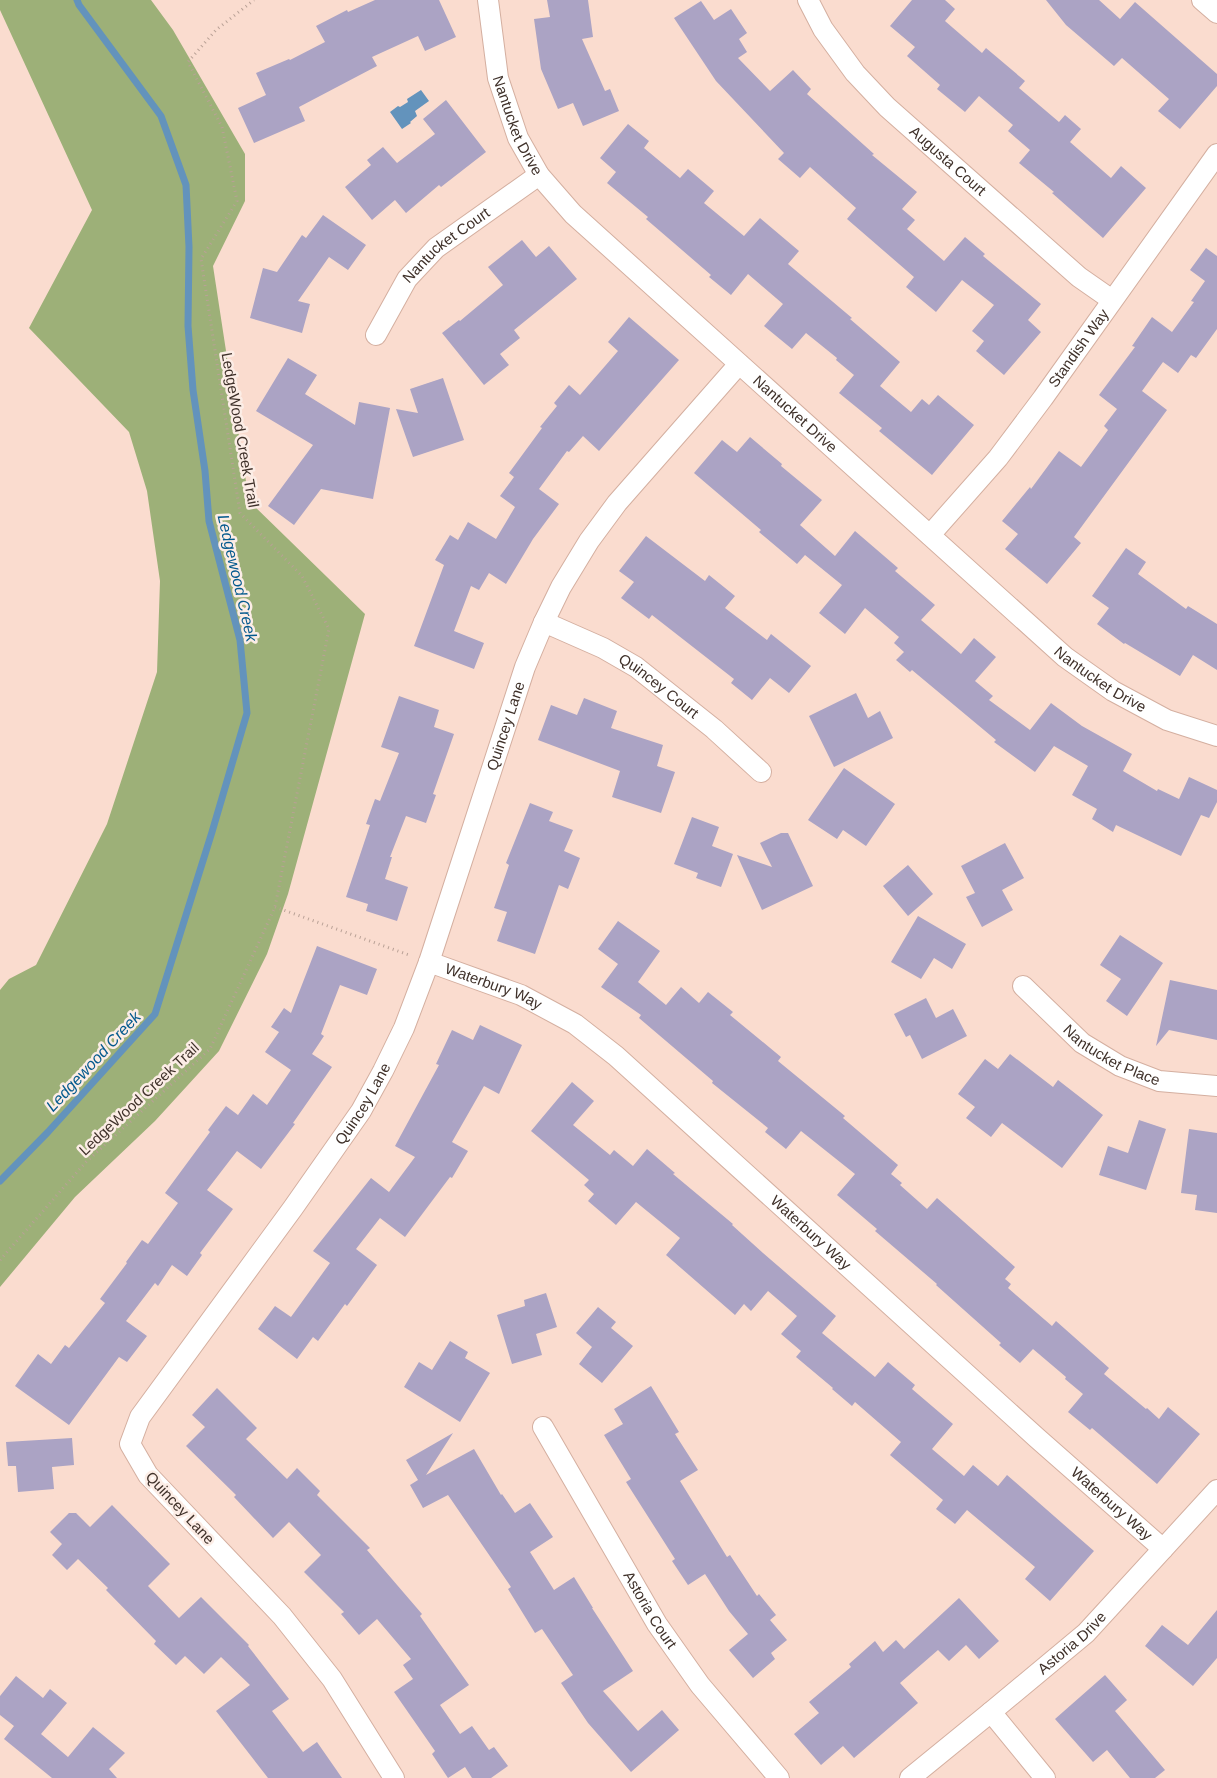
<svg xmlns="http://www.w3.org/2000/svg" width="1217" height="1778" viewBox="0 0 1217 1778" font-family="Helvetica,sans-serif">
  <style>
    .forest { fill: #9db078 }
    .water { fill: #6393bc }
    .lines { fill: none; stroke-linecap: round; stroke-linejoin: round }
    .stream { stroke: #6393bc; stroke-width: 7 }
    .building { fill: #aba3c4 }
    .street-casing { stroke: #d4afa0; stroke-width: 22 }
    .path { stroke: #b9a196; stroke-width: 3; stroke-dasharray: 1 4; stroke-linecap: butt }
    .street { stroke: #fff; stroke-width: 20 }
    .labels { text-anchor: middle; stroke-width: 5; stroke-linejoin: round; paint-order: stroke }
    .street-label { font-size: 15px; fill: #3f312a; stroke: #fcede6 }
    .water-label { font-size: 16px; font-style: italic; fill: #055a8e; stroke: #fcede6 }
  </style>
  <rect width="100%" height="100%" fill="#fadccf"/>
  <path class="forest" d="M0,0H151L173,30L245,154V201L213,266L249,501L365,614L288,894L267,954L219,1051L155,1121L75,1197L0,1287V990L9,979L36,965L107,824L157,672L160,581L147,491L129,432L29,328L92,210L0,10Z"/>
  <path class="water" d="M421,90L429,101L415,111L417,116L410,122L411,123L402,129L390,112L398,106L400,107L408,102L407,99Z"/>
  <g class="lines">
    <path class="stream" d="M0,1181L48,1132L155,1014L212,832L247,713L240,640L209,521L205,471L193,390L188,326L189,247L186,185L161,116L79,5L77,0"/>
  </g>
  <path class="building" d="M375,0H439L456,37L425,51L418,36L372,57L377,66L299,107L305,121L254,143L238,108L266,95L256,73L289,59L290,60L325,42L316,26L347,10L348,12Z
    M547,0H588L593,37L582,39L605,91L610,89L619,111L583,126L573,103L558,109L541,69L534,19L550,17Z
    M912,0H945L955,9L945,21L982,53L986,48L1025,81L1019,88L1059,122L1065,115L1081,129L1070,142L1111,178L1121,166L1146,188L1103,238L1052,193L1054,192L1019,163L1030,150L1008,131L1013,125L979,96L965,112L937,89L940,85L907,56L915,47L890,26Z
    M1046,0H1099L1120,19L1135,2L1217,74V86L1180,129L1158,111L1169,99L1122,58L1114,66L1066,25Z
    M701,1L714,20L731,9L747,33L739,39L747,52L738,58L770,91L793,70L811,89L807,94L874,154L872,155L917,192L902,209L915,220L907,229L944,261L965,237L985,254L983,256L1041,304L1028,320L1041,332L1004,375L976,351L984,341L972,331L994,305L962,280L936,312L906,287L914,277L847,219L856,208L810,167L800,178L778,159L784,153L716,81L674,18Z
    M446,100L486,152L441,187L439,185L406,213L395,200L372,220L345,187L371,165L367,160L383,147L397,163L435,134L423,119Z
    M628,124L649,141L644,148L680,178L688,169L714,191L704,203L744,236L760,218L799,251L788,264L852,318L850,319L900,362L880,386L911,412L922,399L929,405L938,395L974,425L932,475L879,431L882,428L839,393L854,375L836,360L837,358L806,333L792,349L764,326L783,304L748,274L731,295L709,277L711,275L646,219L648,217L607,183L616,172L600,158Z
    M323,215L366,245L348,270L329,257L298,301L310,304L302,333L250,318L263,268L277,272L302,235L306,238Z
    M522,240L536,257L549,246L577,279L514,330L520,338L500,354L509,365L484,385L442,333L459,320L460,321L503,285L488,267Z
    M1206,248L1217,256V329L1196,358L1191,355L1178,373L1163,362L1142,391L1167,410L1074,537L1081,543L1047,584L1005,549L1018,534L1002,521L1030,487L1031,489L1059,451L1081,467L1108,430L1104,426L1117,409L1099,395L1135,347L1132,346L1152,317L1172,332L1194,302L1191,301L1205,281L1190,270Z
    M629,317L679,360L599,451L583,436L569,452L567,451L539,489L559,504L533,539L506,584L489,573L479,590L471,586L454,631L484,643L474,669L414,646L444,565L435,560L450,535L458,540L468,522L496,539L515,507L500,496L514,477L509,473L542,428L540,427L557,406L554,403L569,385L580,395L618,351L608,342Z
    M288,358L317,375L305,394L355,425L359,402L390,408L373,499L321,489L294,525L268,506L313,445L256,411Z
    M443,378L464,440L413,457L396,409L418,413L410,389Z
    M750,437L782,464L781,466L822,500L800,525L835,556L855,531L898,568L895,571L935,605L921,620L961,654L974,638L996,657L975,681L993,696L989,700L1030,730L1051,703L1082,726L1132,754L1123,771L1157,791L1158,789L1179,799L1189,777L1217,790V802L1209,818L1201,815L1181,856L1116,825L1113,832L1092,819L1097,809L1072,795L1088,766L1054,746L1035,772L994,742L996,740L912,670L910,672L896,660L904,652L894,643L899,637L865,608L845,634L819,613L842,585L805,555L797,564L759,532L761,530L694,473L722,440L737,452Z
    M646,536L705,581L709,575L735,596L725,608L767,640L771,634L811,666L789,693L770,678L752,700L731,683L734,679L652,615L649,619L621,598L634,582L619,571Z
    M1126,548L1146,562L1138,574L1186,609L1188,606L1217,624V670L1193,655L1180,676L1125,643L1124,644L1097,624L1109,608L1092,596Z
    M856,693L868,718L880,711L893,738L834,767L809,716Z
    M399,696L439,710L434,727L454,734L433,794L436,795L426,823L406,816L390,857H392L385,879L408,887L397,921L366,911L368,904L346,897L370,825L366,824L375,799L380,801L399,753L381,747Z
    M584,698L617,711L611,728L663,745L657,766L675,772L661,813L612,797L620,771L538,740L551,705L577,715Z
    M844,768L895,804L866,846L843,830L837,839L808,820Z
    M530,803L553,812L549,821L573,830L564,851L580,858L568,889L559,885L535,954L497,941L507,912L494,908L509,865L506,863Z
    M692,817L719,827L712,846L733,854L721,887L696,878L698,873L674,864Z
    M781,833H788L813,886L762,910L737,855L772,867L760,843Z
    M1005,843L1024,878L1002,890L1013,910L982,927L966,897L975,893L961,866Z
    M908,865L933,894L908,916L883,886Z
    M918,916L966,944L952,969L934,958L921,979L891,962Z
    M618,921L660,951L638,982L666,1005L681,987L699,1003L708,992L733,1012L730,1015L781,1057L778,1061L845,1116L843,1118L898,1165L891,1174L902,1183L900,1185L927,1209L937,1198L1015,1267L1005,1279L1011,1284L1008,1288L1052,1326L1056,1321L1109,1368L1104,1374L1146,1409L1147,1408L1159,1419L1168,1407L1200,1434L1157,1484L1092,1428L1090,1430L1068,1412L1083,1394L1065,1379L1066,1377L1033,1349L1020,1363L999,1345L1001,1343L936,1285L937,1284L875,1231L877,1229L837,1195L855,1174L801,1131L786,1149L765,1132L768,1128L712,1083L713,1081L639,1018L641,1015L601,987L618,964L598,949Z
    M1120,935L1163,963L1127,1016L1106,1001L1121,979L1100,965Z
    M317,946L377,969L367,995L340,985L321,1034L324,1036L312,1054L332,1067L293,1123L295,1124L261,1169L237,1151L207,1190L233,1209L200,1253L202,1255L187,1276L172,1265L158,1286L155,1283L126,1321L147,1336L127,1362L119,1357L69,1425L15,1386L38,1354L51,1364L65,1345L69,1348L105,1303L100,1299L127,1263L126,1262L142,1240L148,1244L178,1203L165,1193L210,1132L208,1130L226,1106L238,1115L253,1094L267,1105L291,1070L265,1052L279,1032L271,1027L284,1008L291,1013Z
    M1170,980L1217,990V1040L1169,1030L1156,1046Z
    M926,998L936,1018L953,1009L967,1036L922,1059L910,1035L906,1037L894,1014Z
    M480,1025L522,1045L499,1094L484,1086L452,1142L468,1151L452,1178L450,1177L405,1237L380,1218L356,1249L377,1265L347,1306L345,1304L318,1341L313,1337L297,1359L258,1329L275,1306L291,1317L330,1263L313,1251L371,1178L389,1192L415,1157L395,1146L439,1065L436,1064L452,1030L473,1040Z
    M1010,1054L1053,1087L1058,1080L1103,1115L1062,1168L1002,1123L991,1137L966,1118L975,1107L958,1094L985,1059L998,1069Z
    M572,1082L594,1101L573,1125L610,1155L614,1150L633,1166L647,1149L675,1173L673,1174L733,1224L732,1225L763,1253L836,1316L822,1333L875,1377L888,1362L915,1385L912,1389L953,1424L932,1449L964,1476L973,1465L998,1486L1007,1475L1094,1551L1050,1601L1025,1579L1035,1567L967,1510L955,1524L936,1509L943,1500L890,1455L901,1442L855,1402L852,1406L832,1389L833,1388L796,1357L801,1351L781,1334L797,1316L768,1291L751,1311L744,1304L735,1315L666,1255L680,1238L636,1202L616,1225L588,1201L594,1194L584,1185L589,1180L531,1131Z
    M1139,1120L1166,1129L1146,1190L1099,1175L1108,1146L1128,1153Z
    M1189,1129L1217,1133V1213L1195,1210L1197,1195L1181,1193Z
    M546,1293L557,1327L536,1334L542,1355L512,1364L497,1315L525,1306L524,1300Z
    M598,1307L616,1322L611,1328L633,1346L602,1383L579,1364L592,1347L576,1333Z
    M450,1341L468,1352L465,1358L490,1373L460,1422L404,1387L419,1362L432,1370Z
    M651,1386L679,1432L675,1434L698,1470L680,1481L727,1557L730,1555L757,1596L759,1594L776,1615L770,1620L787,1640L771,1653L775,1659L753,1678L729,1650L748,1634L729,1611L705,1574L688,1585L672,1561L675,1559L626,1482L631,1479L604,1435L623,1424L614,1409Z
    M217,1388L257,1428L246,1439L287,1479L297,1468L320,1491L317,1495L370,1548L367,1550L422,1614L420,1616L469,1685L440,1705L460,1734L472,1726L489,1750L494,1747L508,1766L491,1778H472L465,1767L448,1778L432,1754L435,1751L394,1692L413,1679L403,1665L411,1659L377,1619L359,1635L341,1614L344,1612L304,1572L321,1555L289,1522L273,1538L234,1497L236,1495L186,1446L205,1427L192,1415Z
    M453,1433L426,1475L474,1449L501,1495L502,1494L515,1513L530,1503L553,1537L530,1552L554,1590L574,1577L593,1608H592L633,1671L603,1691L638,1731L662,1710L679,1730L631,1772L588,1723L561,1683L573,1675L542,1629L535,1633L508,1589L511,1587L448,1495L423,1508L410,1485L418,1480L406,1460Z
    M72,1438L74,1465L52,1467L54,1489L18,1492L16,1466H8L6,1442Z
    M112,1505L170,1564L148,1586L179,1618L201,1597L249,1645L248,1646L289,1699L272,1711L303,1752L317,1742L342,1778H268L216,1711L250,1685L221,1657L204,1674L185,1656L176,1665L154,1644L156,1641L106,1590L108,1588L78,1559L67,1570L52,1555L62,1544L50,1532L69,1513H76L90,1527Z
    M959,1598L999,1641L979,1659L966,1645L949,1661L938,1650L900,1683L918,1703L854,1758L843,1746L821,1765L794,1734L819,1713L809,1702L851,1667L849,1664L875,1641L883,1652L896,1640L904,1649Z
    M1217,1610V1658L1193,1686L1145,1646L1162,1625L1188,1645Z
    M1105,1675L1127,1700L1115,1711L1165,1770L1155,1778H1130L1107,1750L1093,1762L1055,1719Z
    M16,1676L43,1698L50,1689L67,1703L41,1734L68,1757L93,1727L125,1753L109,1769L117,1778H52L4,1739L14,1726L0,1715V1696Z"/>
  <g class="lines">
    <g class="street-casing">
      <g id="street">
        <path id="s1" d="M488,0L498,78L518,138L539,175L573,214L1065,657L1113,691L1167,720L1217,736"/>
        <path id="s2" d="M808,0L823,29L855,73L887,107L1079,277L1112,300"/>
        <path d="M1202,0L1217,13"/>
        <path id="s3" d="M376,335L407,279L436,248L539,175"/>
        <path id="s4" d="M930,535L998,458L1043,398L1217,154"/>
        <path id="s5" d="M544,622L603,648L636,667L714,729L761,772"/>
        <path id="s6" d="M429,962L521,995L575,1024L616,1056L1037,1438L1163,1549"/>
        <path id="s7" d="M1023,986L1082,1043L1120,1066L1159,1081L1217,1086"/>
        <path id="s8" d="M543,1427L657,1624L700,1685L779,1778"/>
        <path d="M991,1712L1045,1778"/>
        <path id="s9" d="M394,1778L332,1679L282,1616L148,1475L130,1444L140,1417L293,1208L361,1111L383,1071L404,1028L429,962L525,667L544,622L561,587L589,541L617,503L739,364"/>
        <path id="s10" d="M910,1778L991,1712L1086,1633L1217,1490"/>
      </g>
    </g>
    <path class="path" d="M275,907L409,955
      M0,1260L86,1162L210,1049L275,907L329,629L302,576L240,513L201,259L237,201L222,127L188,62L216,30L254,0"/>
    <use href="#street" class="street"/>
  </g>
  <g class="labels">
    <g class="street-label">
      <text dy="5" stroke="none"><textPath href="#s1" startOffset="130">Nantucket Drive</textPath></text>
      <text dy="5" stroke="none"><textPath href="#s2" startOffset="215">Augusta Court</textPath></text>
      <text dy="5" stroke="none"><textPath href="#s3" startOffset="116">Nantucket Court</textPath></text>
      <text dy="5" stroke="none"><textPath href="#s4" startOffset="239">Standish Way</textPath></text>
      <text dy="5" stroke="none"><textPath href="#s1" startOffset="535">Nantucket Drive</textPath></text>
      <text transform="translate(240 430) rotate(80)" y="5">LedgeWood Creek Trail</text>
      <text dy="5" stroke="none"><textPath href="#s1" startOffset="940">Nantucket Drive</textPath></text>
      <text dy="5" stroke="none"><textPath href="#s5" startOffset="132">Quincey Court</textPath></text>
      <text dy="5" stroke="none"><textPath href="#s9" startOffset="1246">Quincey Lane</textPath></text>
      <text dy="5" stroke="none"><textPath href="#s6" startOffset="69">Waterbury Way</textPath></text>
      <text dy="5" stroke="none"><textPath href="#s7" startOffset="114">Nantucket Place</textPath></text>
      <text transform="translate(139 1099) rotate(-43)" y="5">LedgeWood Creek Trail</text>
      <text dy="5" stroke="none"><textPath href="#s9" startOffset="841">Quincey Lane</textPath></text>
      <text dy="5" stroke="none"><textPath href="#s6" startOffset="474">Waterbury Way</textPath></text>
      <text dy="5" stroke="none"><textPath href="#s6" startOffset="879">Waterbury Way</textPath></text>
      <text transform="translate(180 1508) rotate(47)" y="5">Quincey Lane</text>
      <text dy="5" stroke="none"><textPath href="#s8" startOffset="212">Astoria Court</textPath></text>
      <text dy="5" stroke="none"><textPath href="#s10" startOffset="211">Astoria Drive</textPath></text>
    </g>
    <g class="water-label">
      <text transform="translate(238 578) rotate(77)" y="6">Ledgewood Creek</text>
      <text transform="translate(93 1061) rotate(-47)" y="6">Ledgewood Creek</text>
    </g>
  </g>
</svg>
